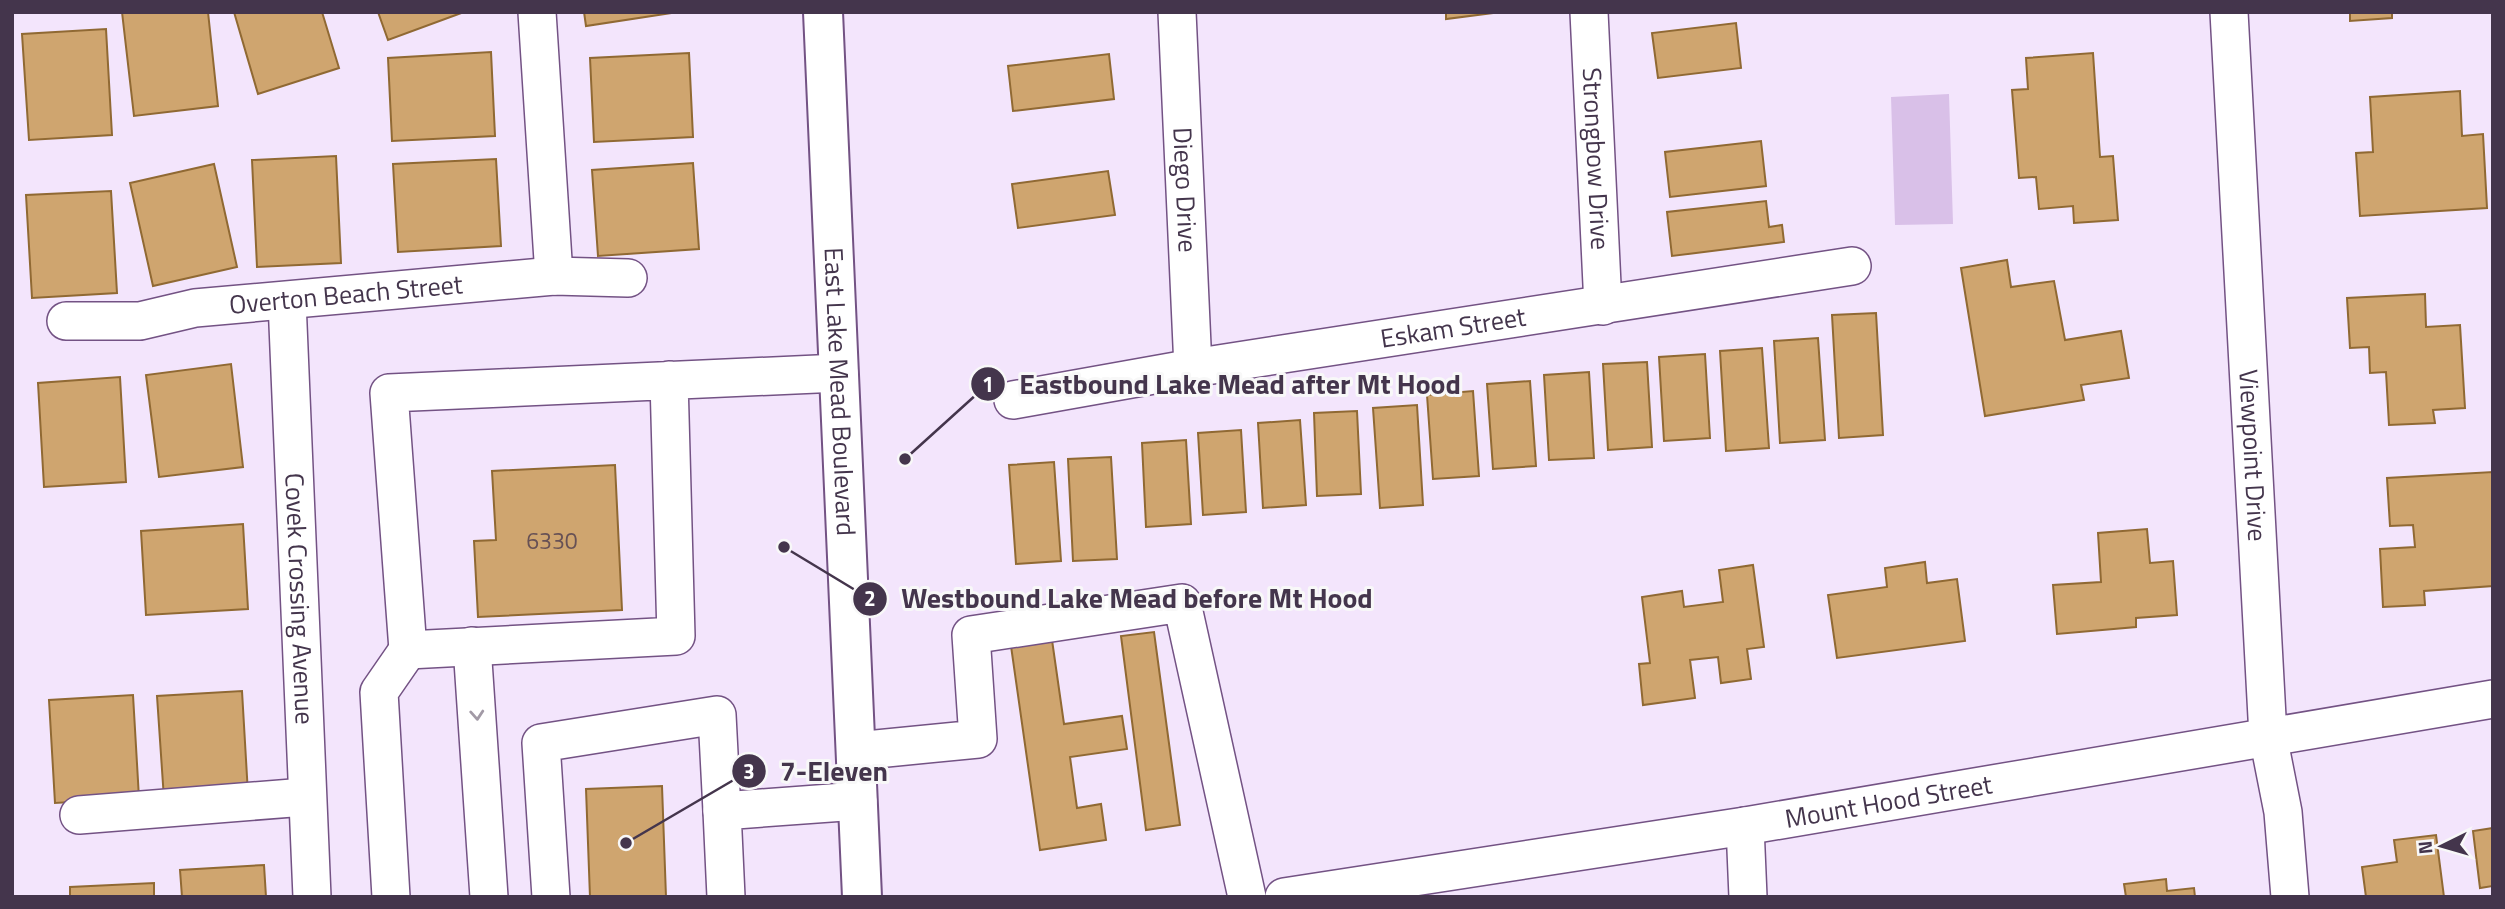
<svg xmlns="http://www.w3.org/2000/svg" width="2505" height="909" viewBox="0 0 2505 909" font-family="'Titillium Web',sans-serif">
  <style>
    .green { fill: #d9c0e8 }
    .building { fill: #cfa56f; stroke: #906933; stroke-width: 2 }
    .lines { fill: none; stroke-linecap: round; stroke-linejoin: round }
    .minor-casing { stroke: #735284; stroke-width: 40 }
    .major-casing { stroke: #735284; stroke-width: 42 }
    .minor { stroke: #fff; stroke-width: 37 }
    .major { stroke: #fff; stroke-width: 38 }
    .oneway { stroke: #a29aa6 }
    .labels { text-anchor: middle; stroke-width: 6; stroke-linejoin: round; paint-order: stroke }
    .number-label { font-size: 23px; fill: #675155 }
    .street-label { font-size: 26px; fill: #44354c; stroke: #f8f8f8 }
    .leader { fill: none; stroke: #44354c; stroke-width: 2.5 }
    .callout-dot { fill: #44354c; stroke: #f8f8f8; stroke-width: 2.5 }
    .mark-label { font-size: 21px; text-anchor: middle; font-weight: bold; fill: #fff }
    .callout-label { font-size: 28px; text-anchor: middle; font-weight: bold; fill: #44354c; stroke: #f8f8f8; stroke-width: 6; stroke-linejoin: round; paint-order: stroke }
  </style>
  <rect width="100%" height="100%" fill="#f3e5fc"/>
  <path class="green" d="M1949,94L1953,224L1895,225L1891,97Z"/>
  <path class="building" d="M122,12H208L218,106L134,116Z
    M234,12H322L339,68L258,94Z
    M378,12H464L388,40Z
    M584,12H678L586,26Z
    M1446,12H1501L1446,19Z
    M2350,12H2392V18L2350,21Z
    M1736,23L1741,68L1658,78L1652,33Z
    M106,29L112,135L29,140L22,34Z
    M491,52L495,136L392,141L388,58Z
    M689,53L693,137L594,142L590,58Z
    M2093,53L2100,157L2113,156L2118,220L2074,223L2073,206L2039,209L2036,177L2019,178L2012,90L2028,89L2026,58Z
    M1109,54L1114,99L1013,111L1008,66Z
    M2460,91L2462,136L2483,134L2487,208L2360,216L2356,153L2373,152L2370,97Z
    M1761,141L1766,186L1670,197L1665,152Z
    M336,156L341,263L257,267L252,160Z
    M496,159L501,246L398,252L393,164Z
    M693,163L699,249L598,256L592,170Z
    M214,164L237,267L153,286L130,183Z
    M1108,171L1115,215L1018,228L1012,184Z
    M111,191L117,293L32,298L26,195Z
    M1766,201L1769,227L1782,225L1784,242L1672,256L1667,212Z
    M2007,260L2011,287L2054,281L2065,340L2121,331L2129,378L2081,385L2084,400L1985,416L1961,268Z
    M2425,294L2426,327L2460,325L2465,408L2433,410L2435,423L2389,425L2386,372L2370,373L2369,347L2350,348L2347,298Z
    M1876,313L1883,435L1839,438L1832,315Z
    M1818,338L1825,440L1780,443L1774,341Z
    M1762,348L1769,448L1726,451L1720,351Z
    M1705,354L1710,438L1664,441L1659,357Z
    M1647,362L1652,447L1608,450L1603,364Z
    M231,364L243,467L159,477L146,375Z
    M1589,372L1594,458L1549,460L1544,375Z
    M120,377L126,482L44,487L38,383Z
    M1530,381L1536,466L1493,469L1487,384Z
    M1473,391L1479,476L1433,479L1427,395Z
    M1417,405L1423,505L1380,508L1373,408Z
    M1357,411L1361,494L1317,496L1314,413Z
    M1300,420L1306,505L1263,508L1258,423Z
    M1241,430L1246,512L1203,515L1198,433Z
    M1186,440L1191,524L1146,527L1142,443Z
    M1111,457L1117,559L1073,561L1068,459Z
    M1054,462L1061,561L1016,564L1009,465Z
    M615,465L622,610L478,617L474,541L496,540L492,471Z
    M2493,472V586L2424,591L2425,605L2383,607L2380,549L2415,547L2413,525L2390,526L2387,478Z
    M243,524L248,609L146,615L141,531Z
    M2147,529L2150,563L2173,561L2177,615L2136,618V627L2057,634L2053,585L2101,582L2098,533Z
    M1925,562L1927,583L1957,579L1965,641L1837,658L1828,595L1887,587L1885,568Z
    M1753,565L1764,647L1747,649L1751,679L1721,683L1718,657L1690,660L1695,698L1643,705L1639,664L1650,663L1642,597L1682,591L1684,607L1723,602L1719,570Z
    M1154,632L1180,825L1146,830L1121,636Z
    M1052,640L1064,724L1122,716L1127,749L1070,757L1077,808L1101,804L1106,840L1040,850L1011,646Z
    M242,691L248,794L164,799L157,696Z
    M133,695L139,798L55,803L49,700Z
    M662,786L666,897H590L586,789Z
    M2493,828V886L2480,888L2473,831Z
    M2436,835L2444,897H2366L2362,867L2397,862L2394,840Z
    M264,865L266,897H182L180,870Z
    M2166,879L2167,891L2194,888L2195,897H2126L2124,884Z
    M154,883V897H70V887Z"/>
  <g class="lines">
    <g class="minor-casing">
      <g id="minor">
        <path d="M537,12L554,276"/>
        <path id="s1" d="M1177,12L1193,368"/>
        <path id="s2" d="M1589,12L1603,306"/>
        <path id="s3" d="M2229,12L2268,736L2283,812L2290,897"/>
        <path id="s4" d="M287,301L312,897"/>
        <path id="s5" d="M66,321H140L195,308L554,276L628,278"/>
        <path d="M669,380L676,636L408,650L389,393L839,373"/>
        <path id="s6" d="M1013,400L1193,368L1852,266"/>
        <path d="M472,646L489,897"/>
        <path d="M856,751L978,739L971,635L1182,603L1247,897"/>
        <path d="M79,815L305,797"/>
        <path d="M1745,826L1748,897"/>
        <path d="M391,897L379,692L408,650"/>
        <path d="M551,897L541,743L717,715L722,811"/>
        <path d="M726,897L722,811L858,801"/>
        <path id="s7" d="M1284,897L1745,826L2493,699"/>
      </g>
    </g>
    <g class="major-casing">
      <g id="major">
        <path id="s8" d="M823,12L862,897"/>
      </g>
    </g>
    <use href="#minor" class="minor"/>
    <use href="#major" class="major"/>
  </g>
  <defs><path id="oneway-chevron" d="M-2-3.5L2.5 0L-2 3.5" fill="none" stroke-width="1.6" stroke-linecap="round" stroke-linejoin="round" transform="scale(1.75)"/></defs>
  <use class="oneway" href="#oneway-chevron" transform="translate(477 715) rotate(86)"/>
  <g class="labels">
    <g class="number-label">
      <text x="552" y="549">6330</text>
    </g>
    <g class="street-label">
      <text dy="9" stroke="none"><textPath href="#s2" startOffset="147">Strongbow Drive</textPath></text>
      <text dy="9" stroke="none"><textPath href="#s1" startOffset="178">Diego Drive</textPath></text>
      <text dy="9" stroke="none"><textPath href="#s5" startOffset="282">Overton Beach Street</textPath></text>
      <text dy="9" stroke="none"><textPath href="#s6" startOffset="446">Eskam Street</textPath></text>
      <text dy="9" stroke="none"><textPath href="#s8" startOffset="380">East Lake Mead Boulevard</textPath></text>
      <text dy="9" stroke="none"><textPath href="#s3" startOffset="444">Viewpoint Drive</textPath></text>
      <text dy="9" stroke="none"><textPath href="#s4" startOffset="298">Covek Crossing Avenue</textPath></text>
      <text dy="9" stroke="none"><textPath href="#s7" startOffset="612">Mount Hood Street</textPath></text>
    </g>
  </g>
  <path class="leader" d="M905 459L988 384M784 547L870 599M626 843L749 771"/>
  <g class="callout-dot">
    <circle cx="905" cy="459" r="7"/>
    <circle cx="784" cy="547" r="7"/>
    <circle cx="626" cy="843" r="7"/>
    <circle cx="988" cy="384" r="18"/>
    <circle cx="870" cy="599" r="18"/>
    <circle cx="749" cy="771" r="18"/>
  </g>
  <g class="mark-label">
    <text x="988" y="392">1</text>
    <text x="870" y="606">2</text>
    <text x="749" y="779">3</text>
  </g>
  <g class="callout-label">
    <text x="1240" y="394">Eastbound Lake Mead after Mt Hood</text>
    <text x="1137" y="608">Westbound Lake Mead before Mt Hood</text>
    <text x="834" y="781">7-Eleven</text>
  </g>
  <rect width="2505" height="909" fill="none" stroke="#44354c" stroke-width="28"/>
  <g transform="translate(2442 846) rotate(265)" stroke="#f8f8f8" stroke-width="5" paint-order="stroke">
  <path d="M0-5L12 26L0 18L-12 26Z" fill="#44354c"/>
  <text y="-10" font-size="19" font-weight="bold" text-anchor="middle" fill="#44354c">N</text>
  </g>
</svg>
